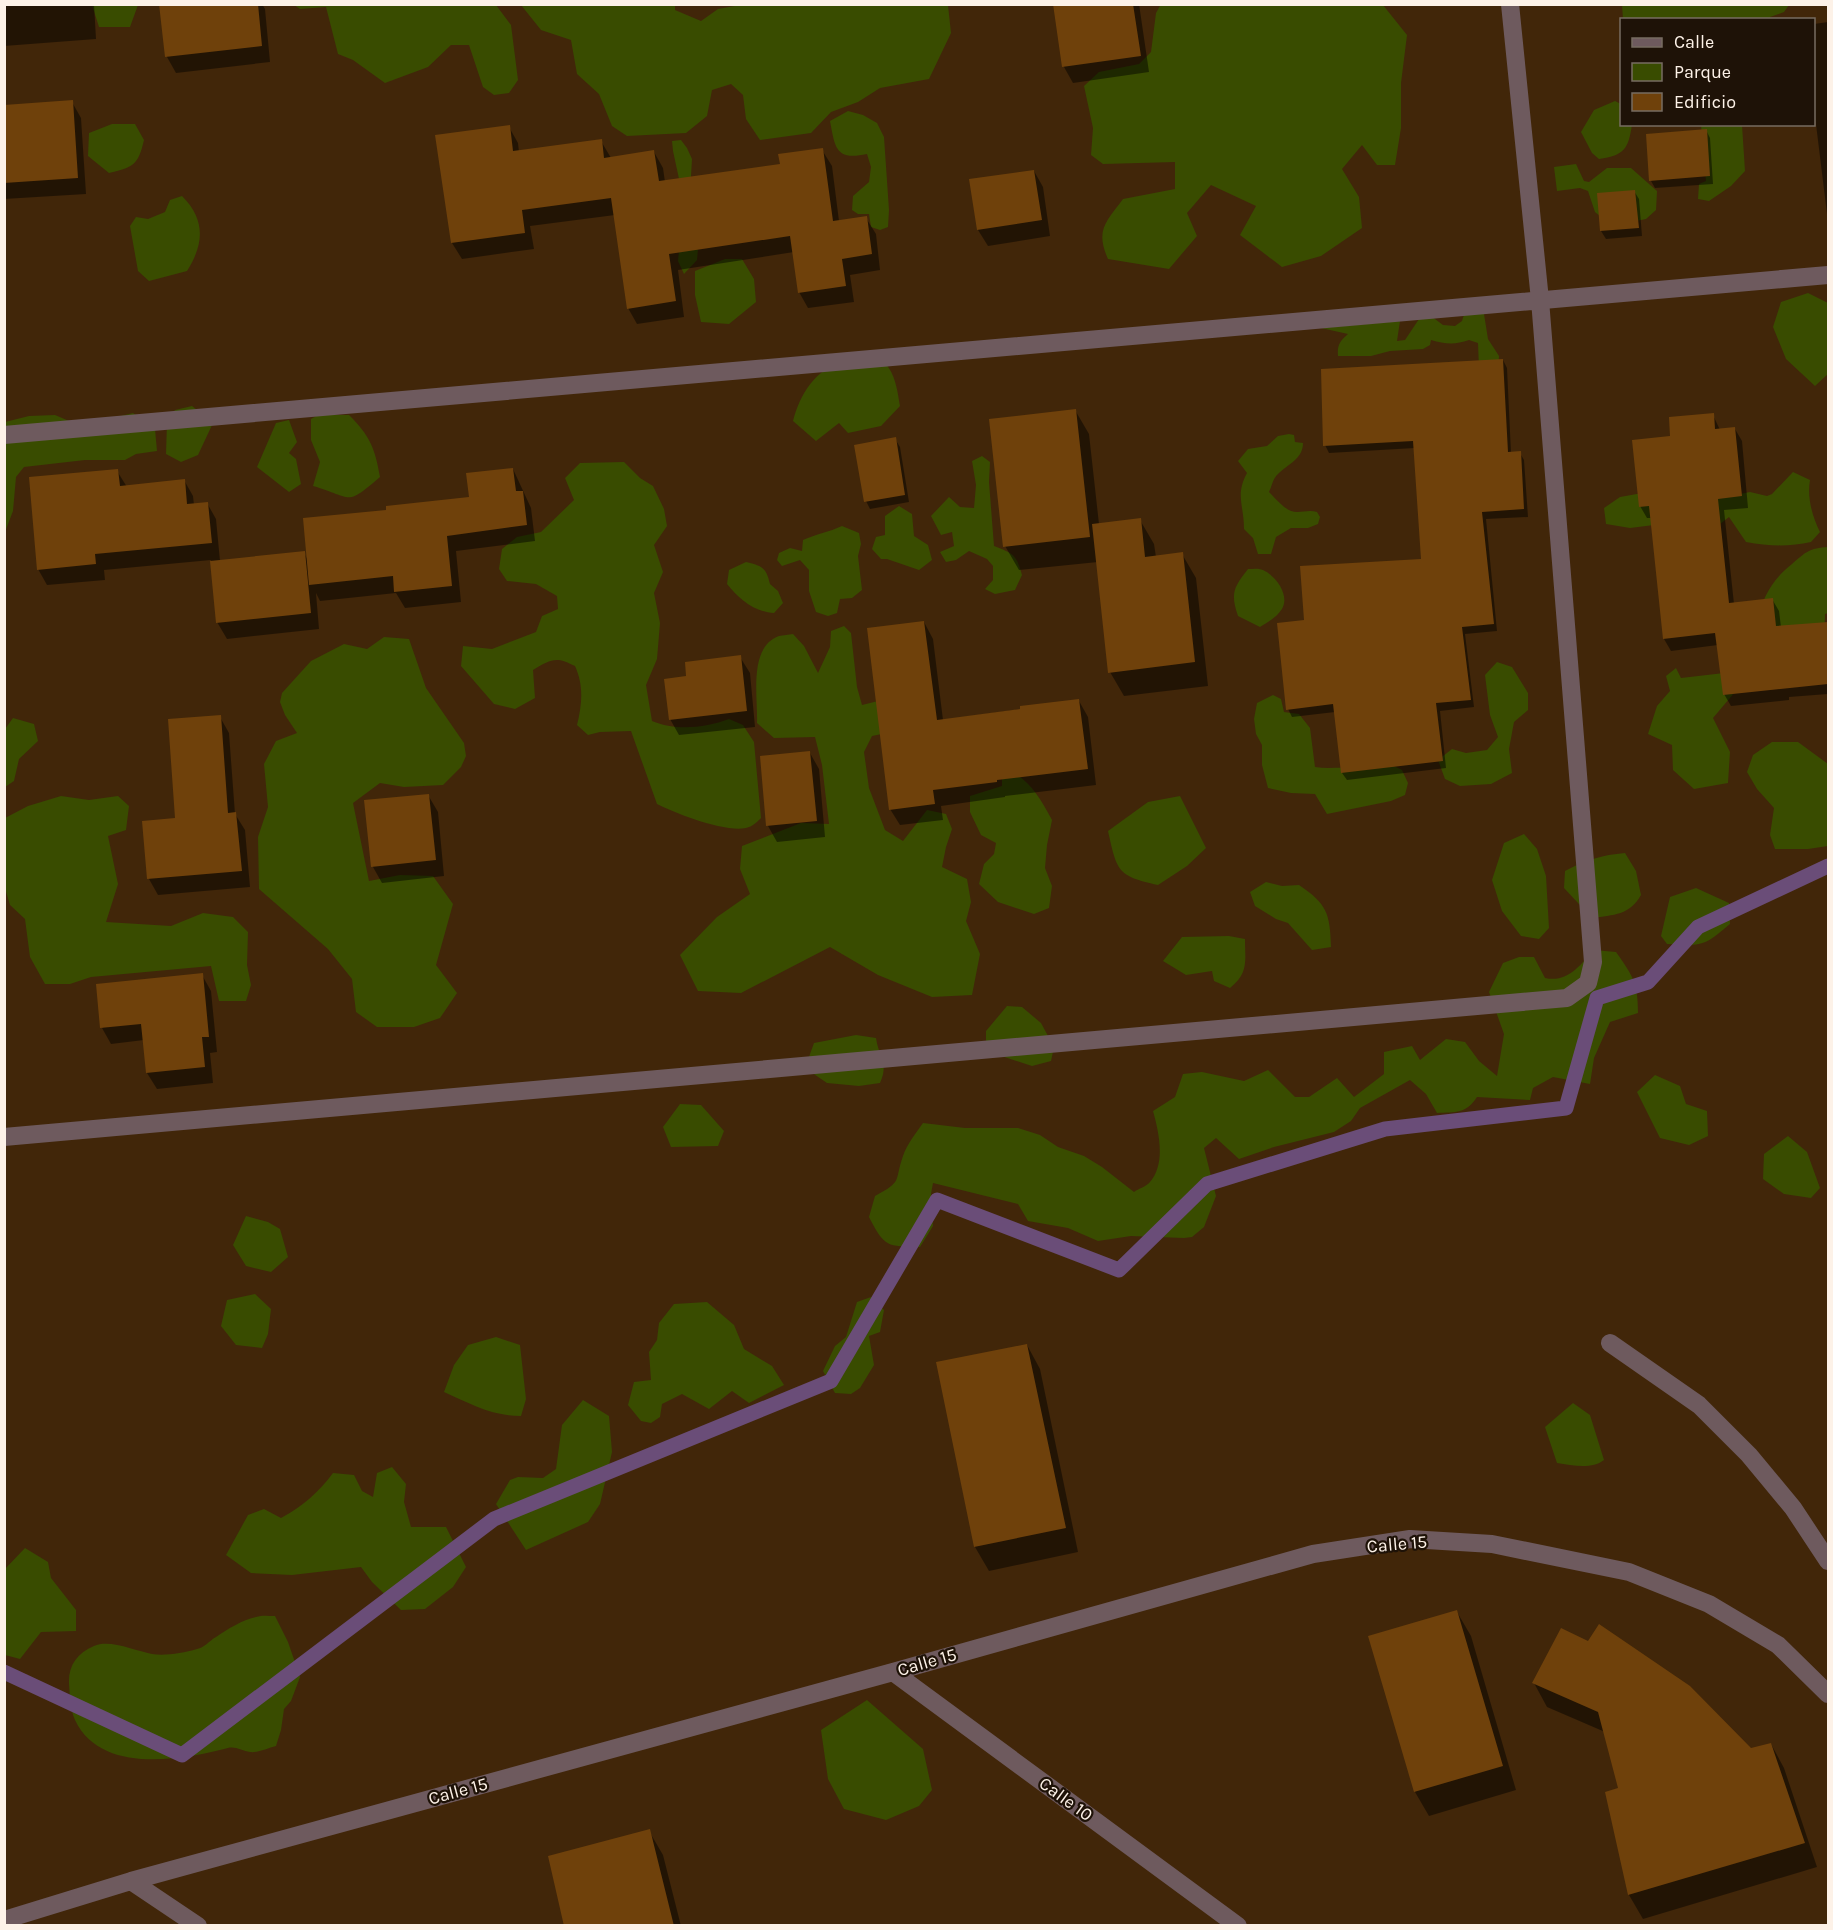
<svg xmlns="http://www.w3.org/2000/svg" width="1833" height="1930" viewBox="0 0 1833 1930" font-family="Karla,sans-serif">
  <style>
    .green { fill: #394c00 }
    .shadow { fill: #0007 }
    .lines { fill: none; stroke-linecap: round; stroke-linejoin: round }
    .stream { stroke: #6a4d78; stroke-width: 15 }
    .building { fill: #6f410b }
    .minor { stroke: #6e5a5e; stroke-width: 18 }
    .labels { text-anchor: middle; stroke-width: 4.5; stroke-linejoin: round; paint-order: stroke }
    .street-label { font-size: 18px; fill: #fdf2e8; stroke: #1e1207 }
  </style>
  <rect width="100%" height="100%" fill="#412609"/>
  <path class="green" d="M1161,4L1383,5L1407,35L1401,83V128L1395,165H1377L1362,145L1342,169L1359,197L1362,228L1321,256L1282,267L1240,235L1256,206L1211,185L1187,213L1197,236L1169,269L1108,259C1095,230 1106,222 1123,199L1175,189V162L1103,164L1091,155L1093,128L1084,86L1099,72L1139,64L1151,52L1156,13Z
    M92,5V4L138,5L130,27H99Z
    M294,5H496L511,25L518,80L509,93L494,95L483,87L469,45H451L428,67L385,83L353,60L338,54L326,7L300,9Z
    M521,5H675V10L701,21L718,9L740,5H948L951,33L929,79L880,88L858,102L831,112L811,133L760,140L746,119L743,95L731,84L712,90L707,116L686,133L627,136L612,126L599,94L577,74L571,40L541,30Z
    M1622,5V4L1789,5L1784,12L1770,17V20L1623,19Z
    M1615,101L1621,104L1622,124L1632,125C1628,149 1625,155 1599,159L1592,153L1581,132L1594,110Z
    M848,111L863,115L877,123L884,137L889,210L888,227L880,230L871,227L869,214H858L852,210L853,196L869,182L871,167L867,154C835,161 835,147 830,121Z
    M112,124H135L144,140C138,166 133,167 109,173L88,156L89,133Z
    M1701,125H1742L1745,171L1731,186L1709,201L1698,199L1699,184L1706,181Z
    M681,140L687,148L692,159L691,176L700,227L697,260L684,274L678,261L684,202L673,151L672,141Z
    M1576,164L1584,181L1589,182L1607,168H1631L1657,191L1656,210L1646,219L1626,223L1607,222L1595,212L1588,191L1580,188L1557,191L1554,167Z
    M182,196C206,220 204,244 187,271L149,281L138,271L130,226L136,217L148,219L165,212L170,200Z
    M725,259H742L754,279L756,302L729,324L701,322L695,295V271Z
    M1808,293L1828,303V374L1815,386L1786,359L1773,327L1781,302Z
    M1465,311L1484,314L1488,339L1499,356L1498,373L1479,368L1478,343L1469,340C1455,345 1445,344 1431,340L1430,345L1423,349L1390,351L1371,356H1338C1337,345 1340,341 1348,334L1321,328L1400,321L1397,341L1405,340L1421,316H1431L1443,325L1455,326L1462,321Z
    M881,359C895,371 897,388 900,406L881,426L848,433L839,423L816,441L793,421C800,394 815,370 843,361C853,357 869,359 881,359Z
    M192,406L213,423L198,455L181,462L166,454L167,422L175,410Z
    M325,411L334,415H349C370,436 375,448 380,477C345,507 354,498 313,486L320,462L311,440V419Z
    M133,413L155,429L157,451L136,454L125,460H85L24,467L16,477L13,511L5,532V422L29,416L55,415L81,426Z
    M289,420L297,442L289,453L296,459L301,484L289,492L257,467L276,423Z
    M1289,434L1294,435L1295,442L1303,443C1303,459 1288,464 1278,474C1273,478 1272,486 1269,492C1277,500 1286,512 1297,512C1304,512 1310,510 1317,512L1320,517L1318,524L1308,528H1291L1276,537L1271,554H1258L1253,538L1244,529C1244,505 1235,495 1247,473L1238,461L1248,449L1267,446L1278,436Z
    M982,456L990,462L989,482L994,546C1014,554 1016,554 1022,575L1015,590L995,594L985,589L993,580V566L987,559L969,551L956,560L946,562L940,552L954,546L952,532L941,535L931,516L949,497L960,507L974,508L976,485L972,461Z
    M624,462L640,478L653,486L664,509L667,526L654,545L663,572L654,593L660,623L657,659L646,685L652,721C676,731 705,728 729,719L743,725L754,742L761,818C758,821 753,826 749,827C731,835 674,813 657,804L631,731L600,732L588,735L577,725C582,704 584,686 575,666C556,656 551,659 533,670L535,698L515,709L494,704L461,666L463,646L492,649L536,632L542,616L558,609L557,596L536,584L507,581L499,569L502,549L517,537L541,532L574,500L565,478L580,463Z
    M1793,472L1810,480C1807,497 1812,516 1820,532L1811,542C1789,547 1768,546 1746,542L1729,517L1711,531L1662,524L1630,528L1606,524L1604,508L1620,497L1659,490L1735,495L1750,492L1767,496L1772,494Z
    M899,506L912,514L914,536L928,545L932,560L919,570L887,559H881L872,549L876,537L885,535V516Z
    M842,526L859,533L861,544L858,556L862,590L852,598L840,599L837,613L828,616L816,612L809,591V570L800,560L782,566L777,560L779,553L790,548L802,551L803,540C816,534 829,532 842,526Z
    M1828,547V613L1825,614L1824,645L1735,692L1713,718L1730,752L1728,783L1694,789L1673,770L1672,745L1648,734L1657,706L1670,691L1666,676L1676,668L1681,678L1750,670C1757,627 1755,593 1792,564C1806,552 1809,548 1828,547Z
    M746,562C762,566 766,567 770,584L778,591L783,603L774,613C754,612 739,599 727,584L729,570Z
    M1248,569C1253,569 1258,568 1263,570C1276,576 1290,595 1282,609C1276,618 1268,622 1260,627L1238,616C1230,593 1234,587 1248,569Z
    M844,626L851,633L857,687L862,705L890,698L906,729L872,736L864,752L869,788L885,830L903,841L927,810L946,814L952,829L946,847L942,867L967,879L971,902L966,921L980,954L972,995L932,997L878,975L830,947L741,993L698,991L680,955L717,917L750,894L740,869L742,846L801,823L829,824L822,765L815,737L774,738L757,723C758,697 748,647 779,636C783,635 789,635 793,634L804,646L818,673L830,647L831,631Z
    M384,637L409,639L426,688L464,743L466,756L461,767L443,785L404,787L380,783L353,803L369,881L400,875L433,876L453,904L436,965L457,993L440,1018L414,1027H377L356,1012L352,979L328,949L259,889L258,837L268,807L264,764L276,741L297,733L285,715L280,702L282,693L311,661L344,644L367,649Z
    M1497,662L1512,667L1528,693V710L1514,722L1509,749L1512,773L1491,784L1460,786L1445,779L1438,760L1452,749L1466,753L1487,750L1498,737L1490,715L1485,675Z
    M1273,695L1281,699L1284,712L1299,714L1310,728L1315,767C1327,769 1339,767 1351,768C1369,770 1371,771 1390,764L1402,770L1408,783L1405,795L1391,801L1327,814L1315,794L1291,793L1268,788L1262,765V745L1256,734L1254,719L1257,703Z
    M13,718L34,724L38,741L19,759L14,781L5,787V729Z
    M1772,742H1798L1828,764V846L1808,849H1775L1770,835L1774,808L1757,789L1747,772L1753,755Z
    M1007,768C1031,782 1039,796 1052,820L1047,845L1045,868L1052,886L1049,908L1034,914L998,902L979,884L984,864L994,854L996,843L981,835L970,812V796L1002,786V774Z
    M61,796L89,800L118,796L129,806L126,830L108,836L118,884L106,922L171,926L203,913L233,917L248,932L247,965L251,985L246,1001H219L211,966L91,977L70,984H45L30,957L25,919L10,905L5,888V818L28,806Z
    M1180,796L1206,848L1187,866L1158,885C1117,876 1117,871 1108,831L1148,802Z
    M1524,834L1537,849L1546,876L1549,928L1539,939L1521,936L1502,911L1492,880L1504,843Z
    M1625,853L1636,871L1641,895C1630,915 1614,915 1592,918L1564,888L1565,871C1585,860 1602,855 1625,853Z
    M1266,882L1282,886L1299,885C1327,904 1330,913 1331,947L1312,950L1288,923L1276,919L1255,906L1250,892Z
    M1696,888L1729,903L1730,924C1703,947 1702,946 1667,944L1661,936L1670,897Z
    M1229,936L1245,939C1245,961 1249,973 1230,988L1214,981L1212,971L1186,975L1163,961L1182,937Z
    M1594,950L1616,952C1633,976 1638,983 1638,1013L1610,1022L1594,1058L1590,1084L1553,1077L1533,1088L1530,1100L1477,1097C1466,1114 1456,1112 1437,1113L1426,1094L1410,1080L1360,1108L1351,1121L1334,1132L1274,1147L1239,1159L1216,1138L1204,1148L1216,1196L1204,1227L1192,1237L1184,1238L1131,1236L1098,1241L1068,1228L1028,1221L1018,1204L933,1183L931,1194L933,1226L920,1247C887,1246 885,1248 869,1217L875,1196C903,1181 894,1182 903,1156C907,1144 916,1133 923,1123L965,1128H1018L1040,1135L1058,1147L1084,1156L1102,1167L1134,1192C1138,1189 1147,1186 1150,1182C1166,1163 1159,1133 1153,1111L1175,1097L1183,1074L1202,1072L1244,1081L1268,1070L1295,1097H1309L1337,1078L1354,1097L1384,1074V1052L1412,1046L1420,1060L1446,1039L1465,1042L1479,1061L1497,1076L1504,1034L1489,992L1503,963L1519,957H1534L1545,978C1568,983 1580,965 1594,950Z
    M1007,1006L1022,1007L1041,1023L1054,1047L1051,1061L1032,1066L986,1051V1031Z
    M856,1035L876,1038C879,1058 889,1063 880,1083L859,1086L827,1083L805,1068L814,1043Z
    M1655,1075L1680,1086L1686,1104L1707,1111L1708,1136L1689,1145L1660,1138L1637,1092Z
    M680,1104L701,1105L724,1131L718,1146L671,1147L663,1127Z
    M1788,1136L1807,1152L1820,1188L1811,1198L1784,1194L1763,1179L1764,1154Z
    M246,1216L268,1222L280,1229L288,1257L271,1272L246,1266L233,1245Z
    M255,1294L271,1309L268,1334L262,1348L236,1345L221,1326L227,1300Z
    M871,1297L884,1310L880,1332L869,1336L874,1365L860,1388L851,1394L835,1393L823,1371L835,1346L846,1337L857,1302Z
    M707,1302L734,1325L744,1349L772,1366L784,1385L749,1403L732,1391L709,1409L682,1394L662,1404L660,1417L651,1423L641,1421L628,1405L634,1382L651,1380L649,1352L657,1340L659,1323L674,1304Z
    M496,1337L520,1345L526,1399L521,1416C492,1416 471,1404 444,1392L454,1365L468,1345Z
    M583,1400L609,1416L612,1452L600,1504L588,1522L526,1550L496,1504L510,1480L518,1477L543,1478L556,1469L562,1425Z
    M1573,1403L1590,1415L1604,1460C1591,1470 1572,1465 1557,1463L1545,1427Z
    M392,1467L406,1484L404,1502L411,1527H446L466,1567L453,1587L425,1609L401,1610L372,1582L361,1567L292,1575L251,1573L226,1555L248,1515L264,1509L281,1518C303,1506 318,1493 333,1473L354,1475L362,1491L373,1497L377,1473Z
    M25,1548L48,1562L51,1578L76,1610V1631L41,1632L20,1659L5,1655L4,1570Z
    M275,1616L288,1642L300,1677L291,1701L284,1709L281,1730L276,1746C268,1748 258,1753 250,1752C243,1751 235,1746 228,1748C182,1760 101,1775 75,1720C70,1709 70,1696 69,1684C68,1666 77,1653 94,1646C110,1639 135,1651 152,1654C165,1656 183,1653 197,1649C204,1648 209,1641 216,1637C226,1630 244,1619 256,1617C262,1615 269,1616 275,1616Z
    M867,1700L923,1749L932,1790L919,1806L886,1820L844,1809L828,1779L821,1730Z"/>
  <path class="shadow" d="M4,4H94L96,39L4,46Z
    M161,4H262L265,9L270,62L176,73L167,57Z
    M1055,4H1139L1149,72L1073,83L1064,67Z
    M1828,22V222L1814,108V24Z
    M72,102L81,118L86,194L4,199V106Z
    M509,127L518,143L519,152L601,141L611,158L654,152L663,168L665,182L781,166L822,150L832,166L839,221L866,218L876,234L880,270L850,275L854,302L808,308L799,292L794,252L678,270L684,317L637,324L628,308L615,215L530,226L534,249L462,259L452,243L437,137Z
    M1706,130L1710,138L1713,184L1655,188L1651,181Z
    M1034,171L1043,187L1050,236L988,246L978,230L971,180Z
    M1634,191L1639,199L1642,236L1606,239L1601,231L1599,194Z
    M1503,360L1507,368L1511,453H1520L1524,460L1528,517L1486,519L1497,631L1465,634L1474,707L1440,711L1446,768L1347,780L1342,773L1335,712L1292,717L1288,709L1306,621L1422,560L1415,448L1329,453L1325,445Z
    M1075,410L1089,434L1099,524L1140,520L1154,544L1156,557L1182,554L1196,578L1208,686L1124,696L1110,672L1098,562L1019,570L1005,546Z
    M1713,415L1720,430L1735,429L1742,441L1748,508L1724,510L1734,604L1772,599L1779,611L1781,627L1828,623V694L1789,697V700L1731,706L1724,694L1718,645L1671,651L1664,639L1652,518H1647L1640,506L1672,437Z
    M895,439L900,447L909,502L870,509L866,501Z
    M513,469L531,508L535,541L456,551L461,602L405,608L396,593L320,601L316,593L319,629L227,639L217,622L211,560L104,570L105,580L47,585L38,569L117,471L127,487L184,480L193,496L194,505L207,503L216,519L220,561L304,553L308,560L388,511L471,498Z
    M924,622L933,639L943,720L1079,701L1088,717L1096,785L1005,796V797L941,806L943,820L900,825L890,809Z
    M740,657L750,673L755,727L679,735L670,719L688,678Z
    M220,717L229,733L235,814L245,830L250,887L158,895L149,879L177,819Z
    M810,753L819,769L825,837L777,842L768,826Z
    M428,795L438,812L444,876L382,883L373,867L366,801Z
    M202,975L211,991L217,1052L210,1053L213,1083L157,1089L147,1073L144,1040L111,1044L102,1028Z
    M1027,1345L1040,1369L1078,1552L989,1571L975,1547L938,1363Z
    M1457,1612L1471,1636L1516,1790L1429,1816L1415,1792Z
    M1589,1643L1751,1750L1771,1744L1784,1768L1817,1867L1643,1919L1629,1895L1607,1793L1620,1789L1605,1732L1547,1707L1534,1683Z
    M649,1831L663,1855L681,1926H565Z"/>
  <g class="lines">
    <path class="stream" d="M4,1672L182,1755L494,1519L831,1381L937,1200L1119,1270L1207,1184L1385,1129L1566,1108L1597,998L1648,982L1698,927L1828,866"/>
  </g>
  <path class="building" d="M159,4H258L262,46L165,57Z
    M1053,4H1133L1141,56L1062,67Z
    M73,100L78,178L4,183V105Z
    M510,125L513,151L602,139L604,158L654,150L659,181L780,164L778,154L823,148L833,221L867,216L872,254L842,259L846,286L798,293L790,236L669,254L676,301L627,309L611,198L522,210L525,233L451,243L435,135Z
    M1707,129L1710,176L1649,181L1646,134Z
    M1034,170L1042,220L977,230L969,179Z
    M1635,190L1639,228L1600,231L1597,193Z
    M1503,359L1508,452L1521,451L1524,509L1482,512L1494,624L1462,627L1471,700L1436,703L1443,761L1341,773L1333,704L1286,710L1277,623L1304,620L1300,566L1421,559L1413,441L1323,446L1321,369Z
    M1076,409L1090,537L1003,547L989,419Z
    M1714,413L1715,429L1735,427L1742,496L1718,499L1729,603L1773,598L1776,626L1828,622V684L1723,695L1715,633L1663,639L1649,506L1639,507L1632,440L1670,436L1669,417Z
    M896,437L905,495L864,502L854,445Z
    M513,468L516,491H523L527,525L447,536L452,586L394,592L393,576L309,585L303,518L386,510V506L469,497L466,473Z
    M118,469L120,486L185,479L187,504L208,502L212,543L95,554L96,564L37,570L29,477Z
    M1141,518L1145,557L1183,552L1195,662L1108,673L1092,524Z
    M305,551L311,613L216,623L210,561Z
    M924,621L937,720L1020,709V706L1079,699L1088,769L997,780V782L933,790L935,804L889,810L867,628Z
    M741,655L747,711L669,720L664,679L686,676L685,662Z
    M221,715L228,813L236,812L242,871L147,879L142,821L175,818L168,719Z
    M810,751L817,821L766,826L760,756Z
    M429,794L436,860L371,867L364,800Z
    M203,973L209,1037H202L205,1067L146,1073L141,1024L100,1028L96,984Z
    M1027,1344L1066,1528L974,1547L936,1362Z
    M1457,1610L1503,1766L1414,1792L1368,1636Z
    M1599,1624L1690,1686L1751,1748L1771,1743L1805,1843L1628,1895L1605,1792L1618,1788L1598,1712L1532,1683L1561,1628L1588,1641Z
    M650,1829L674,1926H564L548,1856Z"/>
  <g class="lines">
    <path class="minor" d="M4,435L1828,275
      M4,1137L1567,998L1588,983L1593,962L1540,300L1510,4
      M1610,1343L1699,1405L1749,1455L1793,1508L1828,1561
      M893,1672L1238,1926
      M131,1881L198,1926
      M4,1920L131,1881L893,1672L1313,1554L1410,1539L1492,1544L1629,1572L1709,1604L1778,1645L1828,1694"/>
  </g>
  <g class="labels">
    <g class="street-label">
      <text transform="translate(1397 1544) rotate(-5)" y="6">Calle 15</text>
      <text transform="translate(927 1662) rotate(-16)" y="6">Calle 15</text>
      <text transform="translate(458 1791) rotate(-15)" y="6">Calle 15</text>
      <text transform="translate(1066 1799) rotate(36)" y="6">Calle 10</text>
    </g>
  </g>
  <rect width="1833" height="1930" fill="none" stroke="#fdf2e8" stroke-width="12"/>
  <rect x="1620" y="18" width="195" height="108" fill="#1e1207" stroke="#776c61" stroke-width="1.5"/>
  <rect x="1632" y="38" width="30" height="9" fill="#6e5a5e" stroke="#776c61" stroke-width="1.5"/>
  <text x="1674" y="48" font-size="18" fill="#fdf2e8">Calle</text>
  <rect x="1632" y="63" width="30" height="18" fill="#394c00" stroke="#776c61" stroke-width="1.5"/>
  <text x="1674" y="78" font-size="18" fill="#fdf2e8">Parque</text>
  <rect x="1632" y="93" width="30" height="18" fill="#6f410b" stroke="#776c61" stroke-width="1.5"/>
  <text x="1674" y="108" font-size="18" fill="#fdf2e8">Edificio</text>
</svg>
